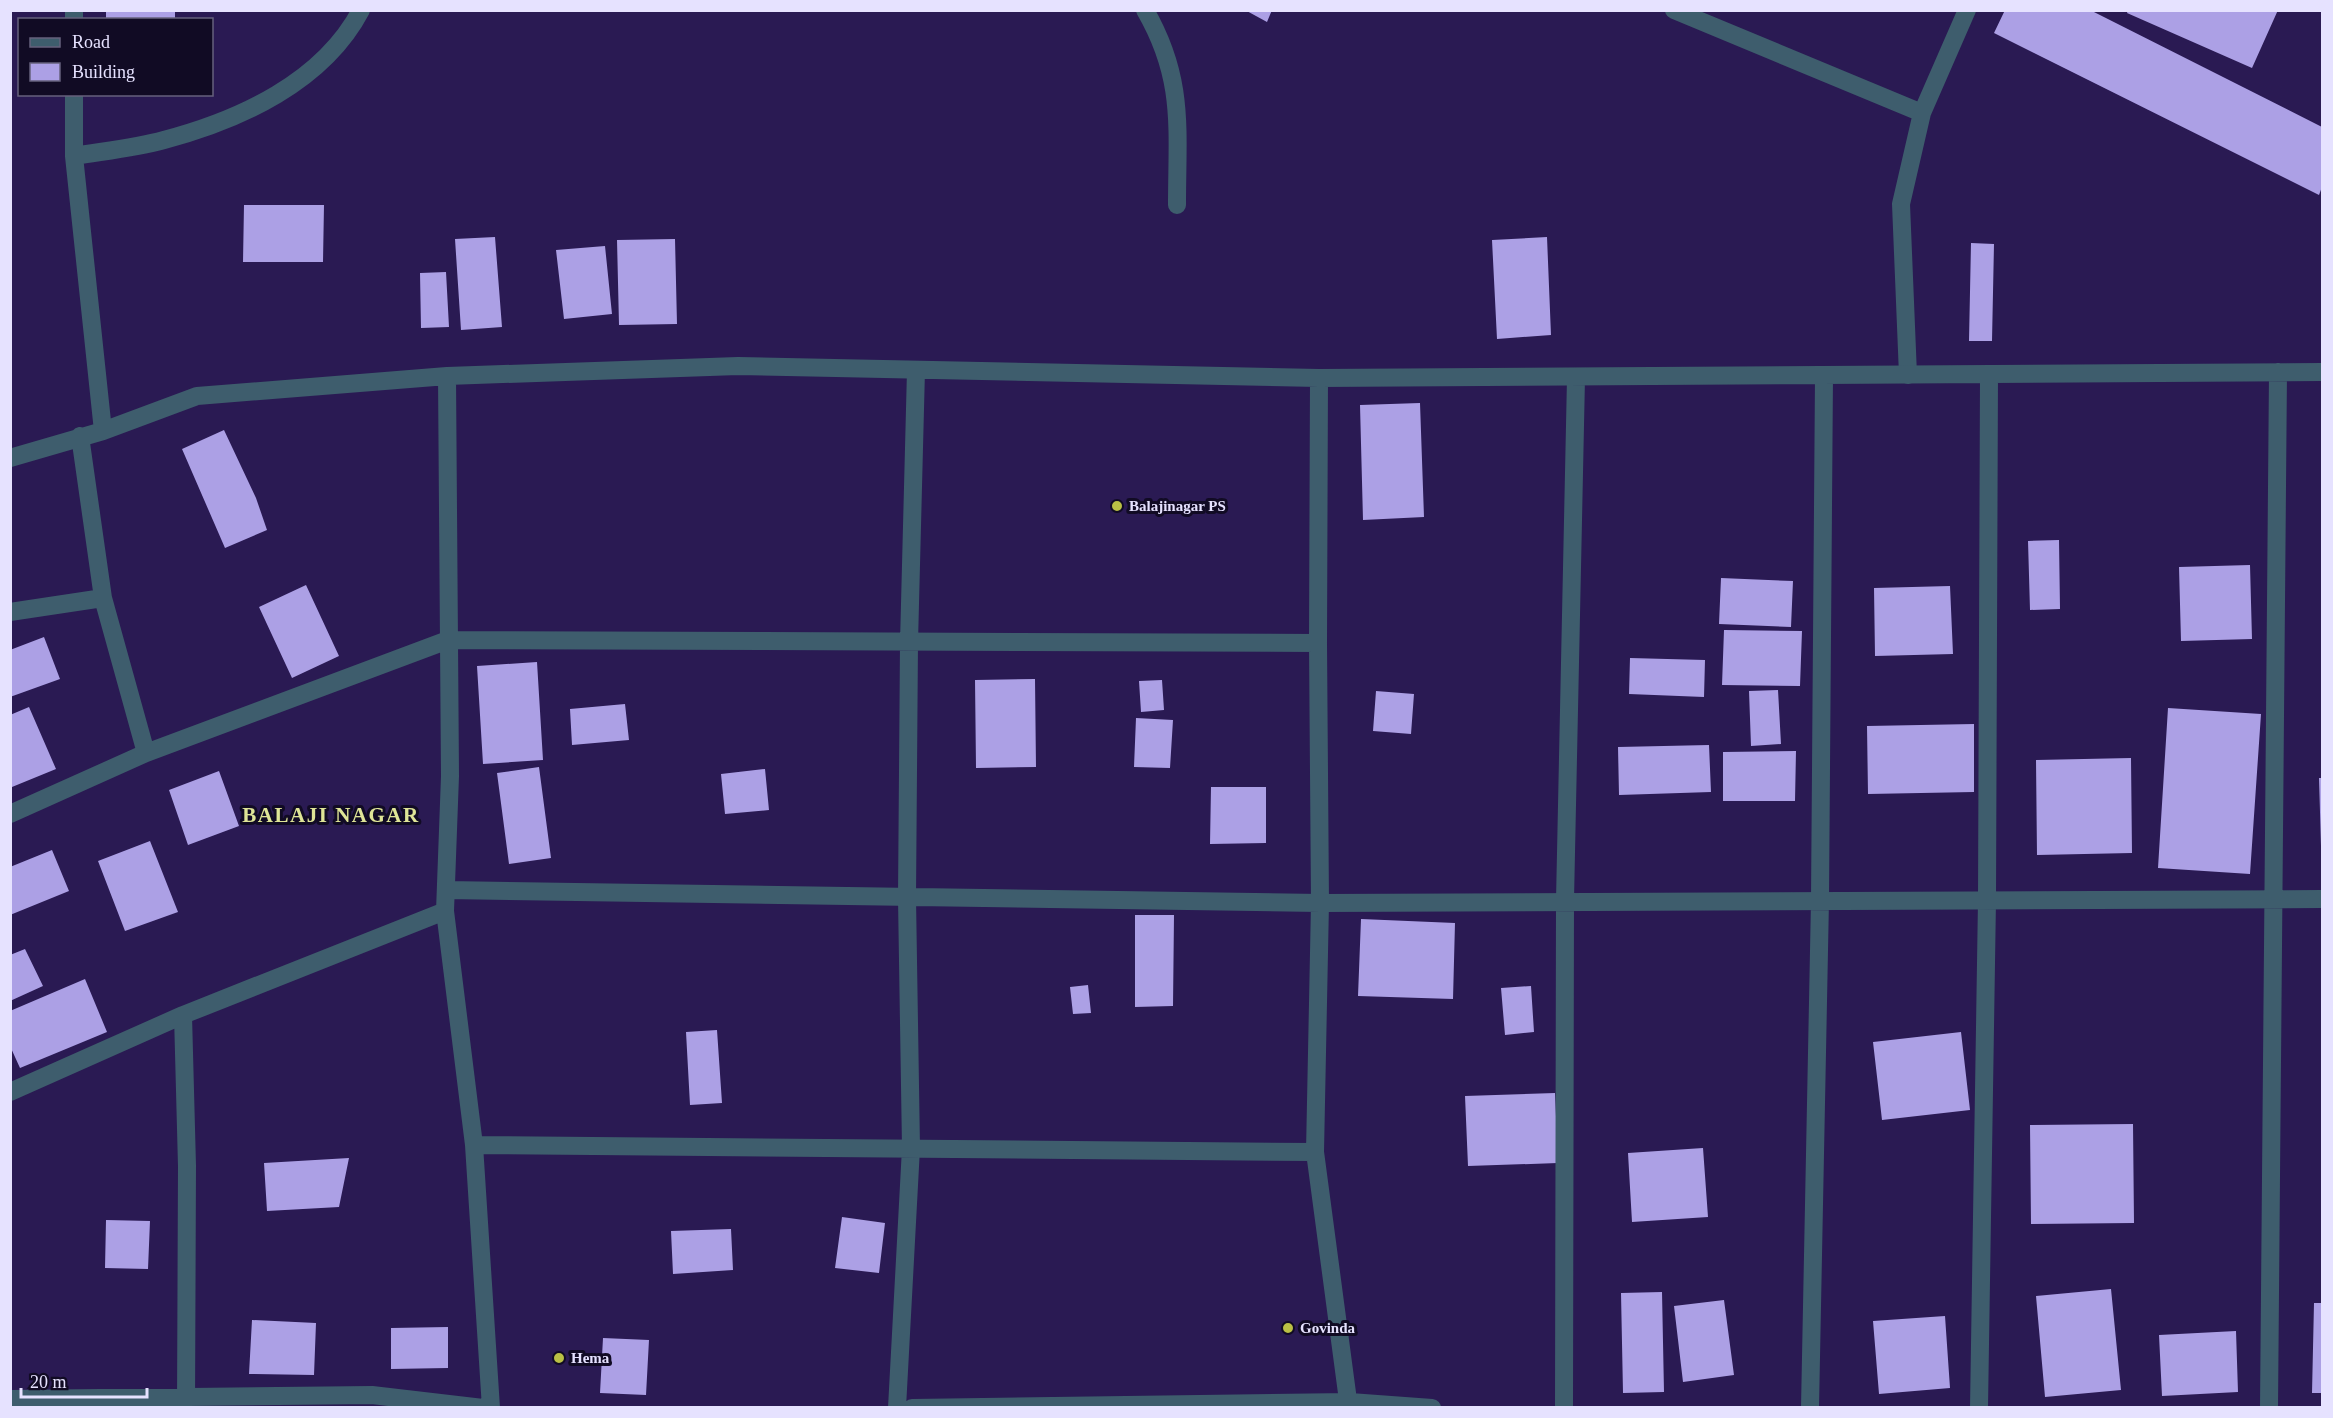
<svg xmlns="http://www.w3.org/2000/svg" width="2333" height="1418" viewBox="0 0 2333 1418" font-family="'Times New Roman',serif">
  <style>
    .building { fill: #aca0e5 }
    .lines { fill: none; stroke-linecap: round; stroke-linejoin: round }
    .lane { stroke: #3e5d6d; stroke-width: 18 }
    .street { stroke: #3e5d6d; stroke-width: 18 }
    .poi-dot { fill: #bac045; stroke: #110b24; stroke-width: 2 }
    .labels { text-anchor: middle; stroke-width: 6; stroke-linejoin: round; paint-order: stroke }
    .poi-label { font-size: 15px; font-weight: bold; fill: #e6e2ff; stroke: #110b24; text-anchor: start }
    .district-label { font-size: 21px; font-weight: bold; letter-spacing: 1.5px; fill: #dfe597; stroke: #110b24 }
  </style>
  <rect width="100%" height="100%" fill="#2a1a53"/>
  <path class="building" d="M106,10H175V20H106Z
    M1245,10H1272L1267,22Z
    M2005,10H2090L2322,127V187L2319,195L1994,33Z
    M2128,10H2278L2252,68L2127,13Z
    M244,205H324L323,262H243Z
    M495,237L502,327L461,330L455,239Z
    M1547,237L1551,335L1497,339L1492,240Z
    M675,239L677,324L619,325L617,240Z
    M1971,243L1994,244L1992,341H1969Z
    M605,246L612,314L564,319L556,250Z
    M446,272L449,327L421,328L420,273Z
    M1420,403L1424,517L1363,520L1360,405Z
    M224,430L256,498L267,530L225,548L182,449Z
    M2059,540L2060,609L2030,610L2028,541Z
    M2250,565L2252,639L2181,641L2179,567Z
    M1721,578L1793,581L1791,627L1719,624Z
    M306,585L339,656L292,678L259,607Z
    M1950,586L1953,654L1875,656L1874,588Z
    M1724,630L1802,631L1800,686L1722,685Z
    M44,637L60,679L10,697V650Z
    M1630,658L1705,660L1704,697L1629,694Z
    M537,662L543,760L483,764L477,666Z
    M1035,679L1036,767L976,768L975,680Z
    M1162,680L1164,710L1141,712L1139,681Z
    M1778,690L1781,744L1751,746L1749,691Z
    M1376,691L1414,694L1411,734L1373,731Z
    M625,704L629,740L572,745L570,709Z
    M29,707L56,769L12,787L10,715Z
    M2168,708L2261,714L2250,874L2158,868Z
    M1136,718L1173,720L1170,768L1134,767Z
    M1974,724V792L1868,794L1867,726Z
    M1709,745L1711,792L1619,795L1618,747Z
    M1796,751L1795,801H1723V752Z
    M2131,758L2132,853L2037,855L2036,760Z
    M539,767L551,858L509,864L497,773Z
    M765,769L769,810L725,814L721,774Z
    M219,771L239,826L188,845L169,790Z
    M2319,778H2322V846H2321Z
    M1211,787H1266V843L1210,844Z
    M150,841L178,912L125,931L98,861Z
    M52,850L69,891L10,915V867Z
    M1135,915H1174L1173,1006L1135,1007Z
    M1361,919L1455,923L1453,999L1358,996Z
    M25,949L43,986L10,1001V955Z
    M85,979L107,1032L20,1068L10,1046V1011Z
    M1088,985L1091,1013L1073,1014L1070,987Z
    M1531,986L1534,1032L1505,1035L1501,988Z
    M717,1030L722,1103L690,1105L686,1032Z
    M1961,1032L1970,1110L1882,1120L1873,1042Z
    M1555,1093L1558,1163L1468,1166L1465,1096Z
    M2133,1124L2134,1223L2031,1224L2030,1125Z
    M1703,1148L1708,1217L1632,1222L1628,1153Z
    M349,1158L339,1207L267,1211L264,1163Z
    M842,1217L885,1223L879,1273L835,1268Z
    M106,1220L150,1221L148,1269L105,1268Z
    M731,1229L733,1270L673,1274L671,1231Z
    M2111,1289L2121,1390L2045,1397L2036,1296Z
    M1662,1292L1664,1392L1623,1393L1621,1293Z
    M1724,1300L1734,1375L1683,1382L1674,1306Z
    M2314,1303H2322V1393H2312Z
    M1945,1316L1950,1388L1879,1394L1873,1321Z
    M252,1320L316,1323L314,1375L249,1374Z
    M448,1327V1368L391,1369V1328Z
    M2236,1331L2238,1392L2162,1396L2159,1335Z
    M603,1338L649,1340L646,1395L600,1393Z"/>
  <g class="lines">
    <path class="lane" d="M1145,10C1185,79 1177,129 1177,205
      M1674,10L1922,113
      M1908,375L1901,204L1922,113L1967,10"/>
    <path class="street" d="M74,10V20
      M74,94V156L103,431
      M74,156C104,151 135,148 164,140C240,120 323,82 361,10
      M447,376L450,776L445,911L474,1145L491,1408
      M1319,378L1318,643L1320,903L1315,1152L1349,1408
      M80,436L103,598L146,753
      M10,458L103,431L197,396L447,376L738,366L1319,378L2322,372
      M10,612L103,598
      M10,814L146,753L448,640L1318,643
      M446,890L1320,903L2322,899
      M183,1015L187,1166L186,1408
      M10,1092L183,1015L445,911
      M474,1145L1315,1152
      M10,1399L372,1395L483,1408
      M897,1408L911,1148L907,898L909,643L916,370
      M912,1408L1350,1402L1432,1408
      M1564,1408L1565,900L1576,378
      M1810,1408L1820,900L1824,376
      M1979,1408L1987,900L1989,374
      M2269,1408L2278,372"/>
  </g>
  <g class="poi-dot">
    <circle cx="1117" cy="506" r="6"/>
    <circle cx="1288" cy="1328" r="6"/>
    <circle cx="559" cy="1358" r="6"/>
  </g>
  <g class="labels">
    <g class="poi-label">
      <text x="1129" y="511">Balajinagar PS</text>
      <text x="1300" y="1333">Govinda</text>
      <text x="571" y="1363">Hema</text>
    </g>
    <g class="district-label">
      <text x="331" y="822">BALAJI NAGAR</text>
    </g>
  </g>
  <rect width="2333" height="1418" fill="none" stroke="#e6e2ff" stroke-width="24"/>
  <rect x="18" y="18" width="195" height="78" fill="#110b24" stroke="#66617c" stroke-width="1.5"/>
  <rect x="30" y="38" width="30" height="9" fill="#3e5d6d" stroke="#66617c" stroke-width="1.5"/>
  <text x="72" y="48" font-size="18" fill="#e6e2ff">Road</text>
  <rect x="30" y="63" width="30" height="18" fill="#aca0e5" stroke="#66617c" stroke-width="1.5"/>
  <text x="72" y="78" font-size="18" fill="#e6e2ff">Building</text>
  <path d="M21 1388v9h126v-9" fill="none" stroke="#e6e2ff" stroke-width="3"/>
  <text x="30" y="1388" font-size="18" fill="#e6e2ff" stroke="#110b24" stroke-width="4.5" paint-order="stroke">20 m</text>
</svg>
